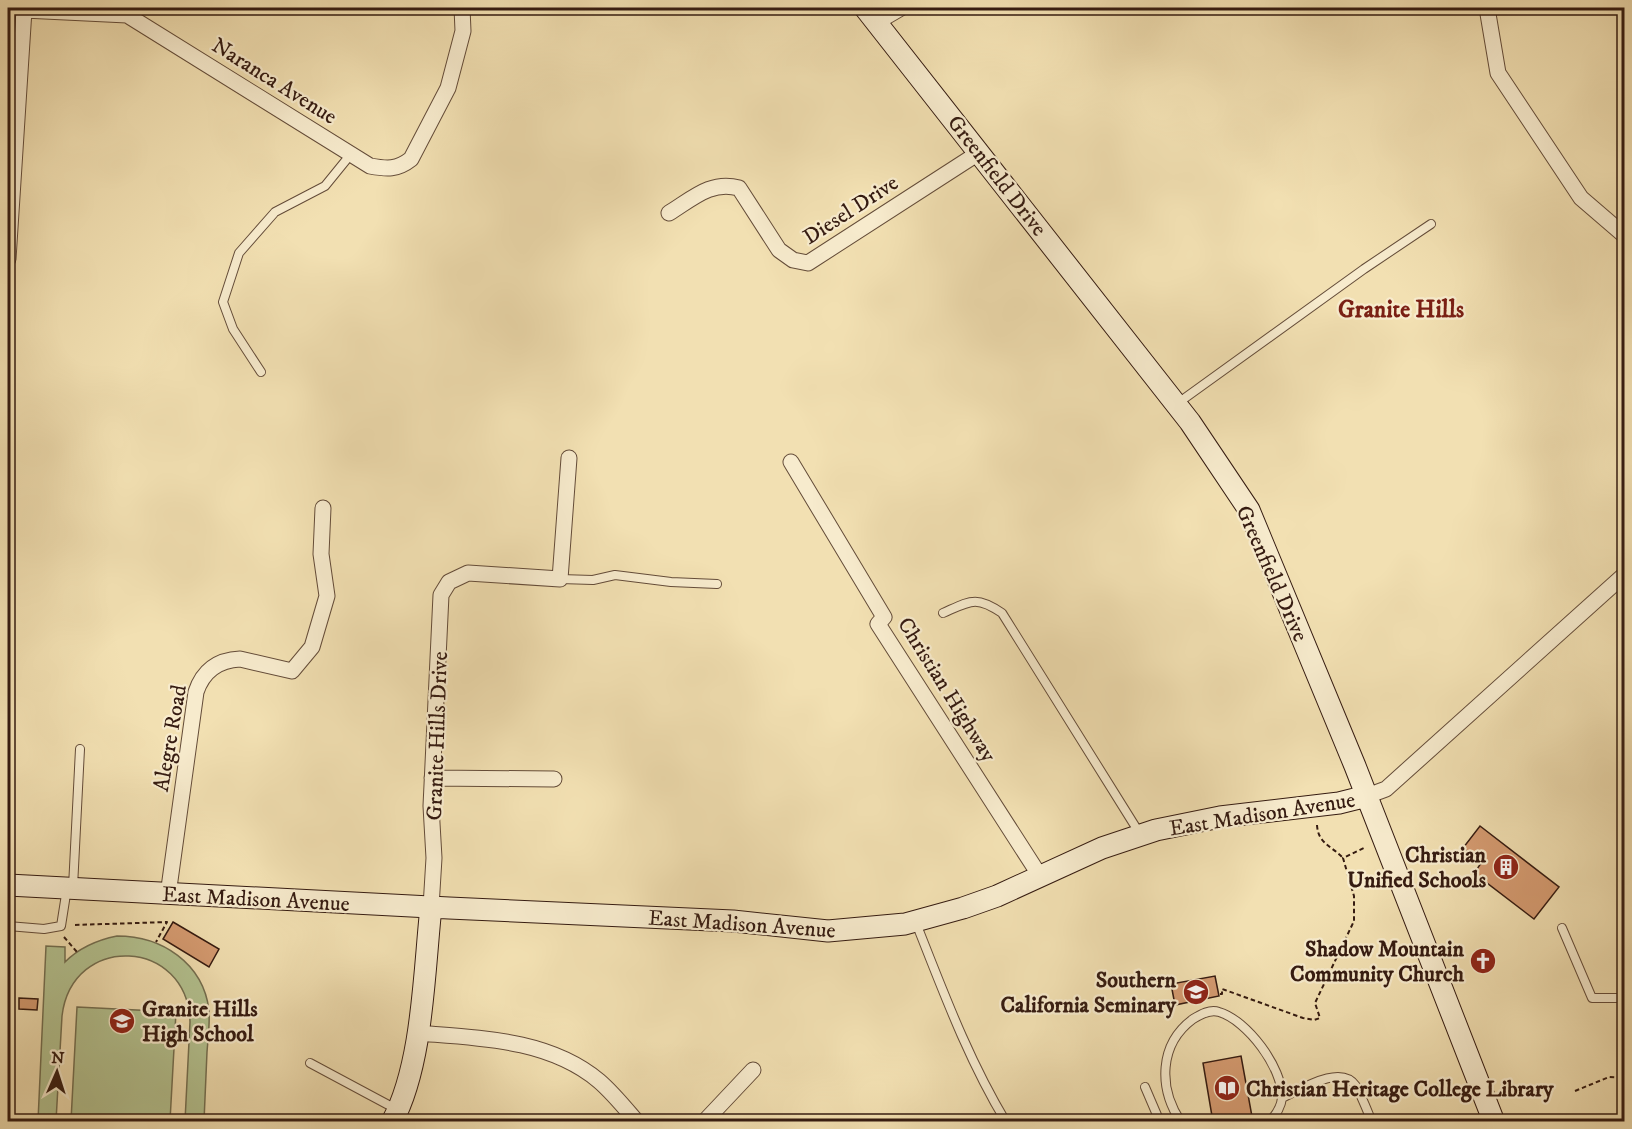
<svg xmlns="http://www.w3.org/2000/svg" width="1632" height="1129" viewBox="0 0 1632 1129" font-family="'IM FELL DW Pica',serif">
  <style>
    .green { fill: #b4c391; stroke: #746f51; stroke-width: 1.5 }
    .building { fill: #d59b71; stroke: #351b11; stroke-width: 1.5 }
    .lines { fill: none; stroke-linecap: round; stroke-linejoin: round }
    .lane-casing { stroke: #644c39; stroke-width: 10 }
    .street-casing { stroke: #644c39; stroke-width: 17 }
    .secondary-casing { stroke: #351b11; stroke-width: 23 }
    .path { stroke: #351b11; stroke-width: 2; stroke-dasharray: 4.5 3; stroke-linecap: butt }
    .lane { stroke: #f7ebcd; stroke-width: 8 }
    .street { stroke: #f7ebcd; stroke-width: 15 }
    .secondary { stroke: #f7ebcd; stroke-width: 21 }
    .labels { text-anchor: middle; stroke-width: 4.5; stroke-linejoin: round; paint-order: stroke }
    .street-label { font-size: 22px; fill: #351b11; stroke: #f7ebcd }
    .poi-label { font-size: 22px; font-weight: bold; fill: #351b11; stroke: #f7ebcd; text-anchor: end }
    .neighbourhood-label { font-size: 24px; font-weight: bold; fill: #7a1f14; stroke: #f7ebcd }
  </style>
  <rect width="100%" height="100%" fill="#f2e0b2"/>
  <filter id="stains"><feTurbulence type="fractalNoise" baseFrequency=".00333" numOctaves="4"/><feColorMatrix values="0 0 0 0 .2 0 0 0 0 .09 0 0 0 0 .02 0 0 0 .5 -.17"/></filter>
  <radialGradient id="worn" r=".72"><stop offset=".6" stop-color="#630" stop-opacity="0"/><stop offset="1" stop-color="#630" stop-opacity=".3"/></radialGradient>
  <path class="green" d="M117,936C162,936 203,963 209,1010C210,1024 208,1038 207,1052C206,1075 205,1098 204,1121H185L190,1022C188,938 72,932 62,1016L56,1121H38L46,946L65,947V962C80,947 97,940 117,936Z
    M77,1007L176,1012L170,1121H71Z"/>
  <path class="building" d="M1480,826L1559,887L1534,919L1474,873L1482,862L1463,848Z
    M173,922L219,949L209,967L163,939Z
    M1215,976L1219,996L1175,1005L1171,984Z
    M19,998L38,999L37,1010L19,1009Z
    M1241,1056L1253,1122H1213L1203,1063Z"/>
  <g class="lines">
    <g class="lane-casing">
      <path id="lane" d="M261,372L233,329L223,302L239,253L275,212L325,186L351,154
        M1178,403L1364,269L1431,224
        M560,579L593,580L615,575L671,582L717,584
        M943,613C970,601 976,595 1002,613L1140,834
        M73,887L80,749
        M916,923C943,991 968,1059 1006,1122
        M8,926L44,929L61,926L67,888
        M1562,928L1592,998H1624
        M310,1063L396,1109
        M1145,1087L1160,1122
        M1282,1098C1300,1090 1341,1063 1356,1086C1362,1097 1367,1110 1372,1122
        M1181,1122C1158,1088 1159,1044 1193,1019C1201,1014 1210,1009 1219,1012C1247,1020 1283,1068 1282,1098C1281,1107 1276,1115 1269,1122"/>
    </g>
    <g class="street-casing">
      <path id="street" d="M17,8L24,10L127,15L370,166C387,169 397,170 411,159L448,88L463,31L462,8
        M1487,8L1498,73L1581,198L1624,235
        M877,22L901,8
        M669,213C692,199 711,180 739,188L779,250L793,260L808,263L980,152
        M8,259L24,10
        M791,462L884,617L878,624L1040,876
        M432,778L554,779
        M1367,796L1386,789L1624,575
        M168,895L196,692C203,671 218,660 240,659L292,671L312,647L327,596L321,554L323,508
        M431,907L434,858L431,806L441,595L449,582L468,573L560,579L569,458
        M417,1033C479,1038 549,1039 599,1081C613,1093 625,1108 637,1122
        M704,1122L753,1070"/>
    </g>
    <g class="secondary-casing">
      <path id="secondary" d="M865,8L1190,422L1249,510L1355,766L1494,1122
        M8,885L449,908L733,921L828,931L905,924L963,908L997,896L1102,848L1156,830L1220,817L1339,803L1367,796
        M392,1122C423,1065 424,971 431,907"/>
    </g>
    <path class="path" d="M1317,825C1318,844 1332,846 1343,858
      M75,925L167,922L156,942
      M64,937L77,952
      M1220,994H1222V989L1225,990L1303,1018L1314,1020L1320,1018L1315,1003L1354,921V896L1343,858L1364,848
      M1575,1091L1609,1077L1624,1078"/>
    <use href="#lane" class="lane"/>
    <use href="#street" class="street"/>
    <use href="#secondary" class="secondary"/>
  </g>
  <defs>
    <g id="building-disc" transform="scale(1.35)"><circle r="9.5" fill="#8f2418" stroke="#f7ebcd"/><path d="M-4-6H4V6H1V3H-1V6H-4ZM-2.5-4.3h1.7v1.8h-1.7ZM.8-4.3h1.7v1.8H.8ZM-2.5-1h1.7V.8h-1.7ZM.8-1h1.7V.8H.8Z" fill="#fff"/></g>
    <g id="church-disc" transform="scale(1.35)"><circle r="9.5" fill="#8f2418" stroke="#f7ebcd"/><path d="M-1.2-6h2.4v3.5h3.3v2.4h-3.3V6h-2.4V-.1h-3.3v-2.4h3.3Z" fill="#fff"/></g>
    <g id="school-disc" transform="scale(1.35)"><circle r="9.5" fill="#8f2418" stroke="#f7ebcd"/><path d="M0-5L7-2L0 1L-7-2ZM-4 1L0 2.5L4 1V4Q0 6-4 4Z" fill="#fff"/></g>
    <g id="library-disc" transform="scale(1.35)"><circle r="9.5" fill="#8f2418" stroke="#f7ebcd"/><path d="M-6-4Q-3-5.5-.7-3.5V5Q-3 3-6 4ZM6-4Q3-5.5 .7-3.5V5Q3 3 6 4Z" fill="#fff"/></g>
  </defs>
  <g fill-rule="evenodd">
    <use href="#building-disc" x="1506" y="867"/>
    <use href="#church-disc" x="1483" y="961"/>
    <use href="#school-disc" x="1196" y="992"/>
    <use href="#school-disc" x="122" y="1021"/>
    <use href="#library-disc" x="1227" y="1088"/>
  </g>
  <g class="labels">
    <g class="street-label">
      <text transform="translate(275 80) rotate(32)" y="8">Naranca Avenue</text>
      <text transform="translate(998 175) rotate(52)" y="8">Greenfield Drive</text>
      <text transform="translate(850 209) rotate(-33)" y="8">Diesel Drive</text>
      <text transform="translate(1273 573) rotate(66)" y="8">Greenfield Drive</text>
      <text transform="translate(948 689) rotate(58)" y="8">Christian Highway</text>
      <text transform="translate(436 736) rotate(-88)" y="8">Granite Hills Drive</text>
      <text transform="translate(169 738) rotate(-80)" y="8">Alegre Road</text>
      <text transform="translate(1262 813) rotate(-9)" y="8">East Madison Avenue</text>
      <text transform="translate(256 898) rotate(3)" y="8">East Madison Avenue</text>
      <text transform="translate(742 923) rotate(4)" y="8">East Madison Avenue</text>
    </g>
    <g class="poi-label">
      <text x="1486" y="862">Christian<tspan x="1486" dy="25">Unified Schools</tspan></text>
      <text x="1464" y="956">Shadow Mountain<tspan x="1464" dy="25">Community Church</tspan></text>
      <text x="1176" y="987">Southern<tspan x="1176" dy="25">California Seminary</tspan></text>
      <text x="142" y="1016" text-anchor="start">Granite Hills<tspan x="142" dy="25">High School</tspan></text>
      <text x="1246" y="1096" text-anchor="start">Christian Heritage College Library</text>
    </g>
    <g class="neighbourhood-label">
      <text x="1401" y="317">Granite Hills</text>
    </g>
  </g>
  <rect width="1632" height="1129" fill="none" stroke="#f2e0b2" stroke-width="30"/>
  <rect x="9" y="9" width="1614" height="1111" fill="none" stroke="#351b11" stroke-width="3"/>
  <rect x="15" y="15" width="1602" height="1099" fill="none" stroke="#351b11" stroke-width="1.5"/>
  <g transform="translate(57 1072) rotate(3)" stroke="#f7ebcd" stroke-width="4.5" paint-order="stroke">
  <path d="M0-4.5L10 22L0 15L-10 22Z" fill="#351b11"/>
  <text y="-9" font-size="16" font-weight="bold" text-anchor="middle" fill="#351b11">N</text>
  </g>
  <rect width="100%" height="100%" filter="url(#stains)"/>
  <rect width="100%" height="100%" fill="url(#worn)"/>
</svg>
